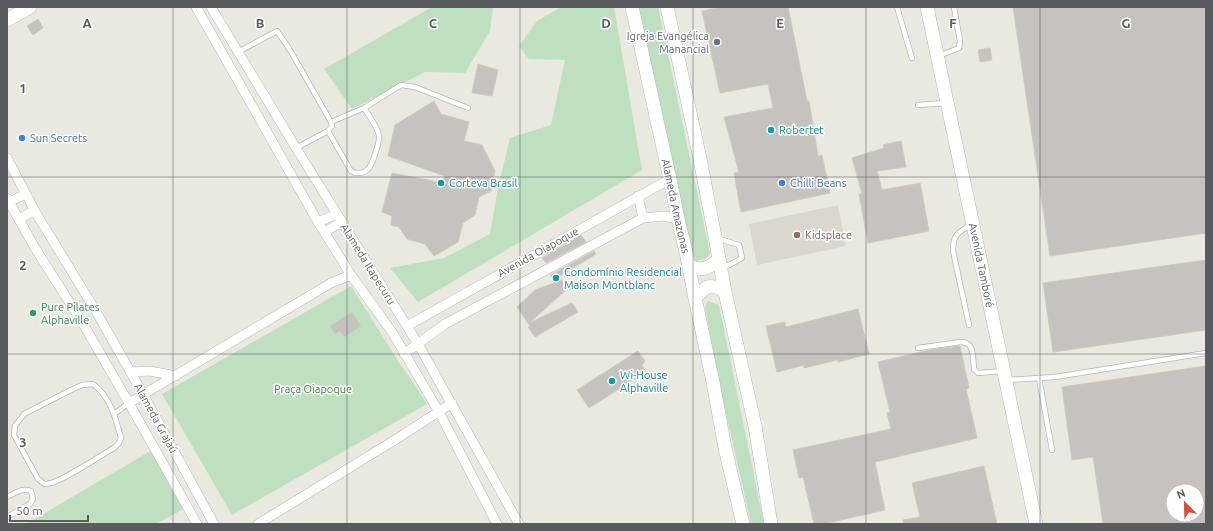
<svg xmlns="http://www.w3.org/2000/svg" width="1213" height="531" viewBox="0 0 1213 531" font-family="Ubuntu,sans-serif">
  <style>
    .education { fill: #dad8ce }
    .green { fill: #bee0c1 }
    .building { fill: #c6c2bd; stroke: #cecabf; fill-rule: evenodd }
    .lines { fill: none; stroke-linecap: round; stroke-linejoin: round }
    .lane-casing { stroke: #b3b5b9; stroke-width: 6 }
    .street-casing { stroke: #b3b5b9; stroke-width: 10 }
    .secondary-casing { stroke: #b4b6bb; stroke-width: 14 }
    .lane { stroke: #fff; stroke-width: 4.5 }
    .street { stroke: #fff; stroke-width: 9 }
    .secondary { stroke: #fff; stroke-width: 13 }
    .grid { fill: none; stroke: #595b5f; stroke-width: 1; stroke-opacity: 0.55 }
    .worship-dot { fill: #6b7280; stroke: #fff; stroke-width: 1.5 }
    .culture-dot { fill: #0f9aa8; stroke: #fff; stroke-width: 1.5 }
    .shop-dot { fill: #3f7fe0; stroke: #fff; stroke-width: 1.5 }
    .education-dot { fill: #8d6e63; stroke: #fff; stroke-width: 1.5 }
    .leisure-dot { fill: #2e9e5b; stroke: #fff; stroke-width: 1.5 }
    .labels { text-anchor: middle; stroke-width: 3; stroke-linejoin: round; paint-order: stroke }
    .worship-label { font-size: 11px; fill: #5b616d; stroke: #fff; text-anchor: end }
    .culture-label { font-size: 11px; fill: #0d838f; stroke: #fff; text-anchor: start }
    .shop-label { font-size: 11px; fill: #366cbe; stroke: #fff; text-anchor: start }
    .street-label { font-size: 11px; fill: #595b5f; stroke: #fff }
    .education-label { font-size: 11px; fill: #785e54; stroke: #fff; text-anchor: start }
    .leisure-label { font-size: 11px; fill: #27864d; stroke: #fff; text-anchor: start }
    .park-label { font-size: 11px; fill: #3c7c43; stroke: #fff }
    .grid-label { font-size: 13px; text-anchor: middle; font-weight: bold; fill: #595b5f; stroke: #fff; stroke-width: 3; stroke-linejoin: round; paint-order: stroke }
  </style>
  <rect width="100%" height="100%" fill="#eae9e0"/>
  <path class="education" d="M838,205L846,246L757,265L749,224Z"/>
  <path class="green" d="M432,7H493L490,31L465,73L425,72L352,109L324,69Z
    M561,7H614L642,170L418,302L390,268L444,258L490,234L498,188L510,138L551,125L565,60L529,59L519,46L537,21Z
    M638,7H658L710,253L707,258L696,261L692,253Z
    M351,286L400,364L412,381L427,404L232,515L162,394Z
    M708,301L719,305L764,524H751L719,382L705,307Z
    M154,449L187,507L156,524H26Z"/>
  <path class="building" d="M721,7H788L807,101H809L818,156L822,155L830,193L741,212L734,173L739,172L724,117L773,108L768,84L720,93L702,11Z
    M1013,7H1206V233L1050,256Z
    M38,19L43,28L33,35L27,26Z
    M990,48L992,60L980,62L978,50Z
    M478,64L498,70L492,96L472,93Z
    M434,101L441,114L469,122L464,141L482,145L495,171L491,191L479,197L475,215L463,223L458,242L434,256L425,244L407,239L399,227L391,225L392,216L382,212L392,173L443,183L445,176L388,156L395,125Z
    M901,141L906,167L877,171L882,190L920,183L929,231L868,243L859,194H862L852,158L884,148L883,145Z
    M581,235L586,242L546,263L542,258Z
    M594,251L596,254L560,276L566,290L529,323L572,303L578,312L535,337L528,327L530,326L517,307L535,290L554,283L550,275Z
    M1206,260V330L1053,352L1043,283Z
    M858,309L869,354L838,362V360L804,368V365L777,372L766,326L785,322L786,327Z
    M352,312L361,326L344,337L340,331L335,334L330,326Z
    M960,346L969,388L966,389L977,438L875,462L885,510L823,524H814L803,477L799,478L793,450L891,429L887,413L890,412L878,362L930,350Z
    M638,351L645,361L642,365L646,372L589,408L577,390Z
    M1206,366V524H1103L1093,457L1072,460L1062,387ZM1173,491H1197V515H1173Z
    M984,466L997,524H904L903,520L920,517L912,483Z"/>
  <g class="lines">
    <g class="lane-casing">
      <path id="lane" d="M897,7L912,58
        M238,52L277,31L290,50L331,122L332,126L328,131L296,148
        M938,56L959,48L960,41L954,7
        M918,105L946,103
        M331,122L364,108L401,85L415,87L468,108
        M328,131L351,171C355,174 364,174 368,169C372,166 380,141 379,136C378,127 369,116 364,108
        M717,241L723,240L739,245L742,258L729,265L722,267
        M969,325L953,251C953,235 957,233 971,225
        M918,348L961,342C963,342 966,343 968,344C974,348 973,362 974,369L978,373L1002,371
        M1039,378L1052,450
        M1008,380L1055,377L1206,353
        M93,384C110,396 116,419 121,438L119,443L114,448C101,455 59,484 46,484C43,484 41,481 38,479L14,435L15,426L24,414L69,391L82,385Z
        M114,414L129,403
        M7,497C15,493 23,487 31,491L33,499L30,504L7,517"/>
    </g>
    <g class="street-casing">
      <path id="street" d="M196,7L318,222L351,275L392,332L439,412L497,524
        M211,7L296,148L418,344L519,524
        M7,158L36,213L97,313L143,394L214,524
        M638,196L643,218
        M7,198L35,248L82,322L129,403L197,524
        M9,202L26,194
        M19,220L29,213H36
        M318,222L337,214
        M325,232L336,225L344,224
        M407,326L670,179
        M404,354L445,324L643,218L664,216L678,219
        M130,372L150,371L176,376
        M129,403L331,283L351,275
        M258,524L398,438L452,403"/>
    </g>
    <g class="secondary-casing">
      <g id="secondary">
        <path id="s1" d="M632,7L671,184L678,219L686,252L695,298L713,382L725,448L743,524"/>
        <path d="M667,7L699,154L716,242L725,292L755,426L771,524"/>
        <path id="s2" d="M927,7L1036,524"/>
        <path d="M7,20L30,7"/>
        <path d="M689,266C703,272 707,268 719,260"/>
        <path d="M695,298C706,286 710,282 725,292"/>
      </g>
    </g>
    <use href="#lane" class="lane"/>
    <use href="#street" class="street"/>
    <use href="#secondary" class="secondary"/>
  </g>
  <path class="grid" d="M173,7V524M347,7V524M520,7V524M693,7V524M866,7V524M1040,7V524M7,177H1206M7,354H1206"/>
  <circle class="worship-dot" cx="717" cy="42" r="4"/>
  <g class="culture-dot">
    <circle cx="771" cy="130" r="4"/>
    <circle cx="441" cy="183" r="4"/>
    <circle cx="556" cy="278" r="4"/>
    <circle cx="612" cy="381" r="4"/>
  </g>
  <g class="shop-dot">
    <circle cx="22" cy="138" r="4"/>
    <circle cx="782" cy="183" r="4"/>
  </g>
  <circle class="education-dot" cx="797" cy="235" r="4"/>
  <circle class="leisure-dot" cx="33" cy="313" r="4"/>
  <g class="labels">
    <g class="worship-label">
      <text x="709" y="40">Igreja Evangélica<tspan x="709" dy="13">Manancial</tspan></text>
    </g>
    <g class="culture-label">
      <text x="779" y="134">Robertet</text>
      <text x="449" y="187">Corteva Brasil</text>
      <text x="564" y="276">Condomínio Residencial<tspan x="564" dy="13">Maison Montblanc</tspan></text>
      <text x="620" y="379">Wi-House<tspan x="620" dy="13">Alphaville</tspan></text>
    </g>
    <g class="shop-label">
      <text x="30" y="142">Sun Secrets</text>
      <text x="790" y="187">Chilli Beans</text>
    </g>
    <g class="street-label">
      <text dy="4" stroke="none"><textPath href="#s1" startOffset="204">Alameda Amazonas</textPath></text>
      <text transform="translate(538 252) rotate(-29)" y="4">Avenida Oiapoque</text>
      <text transform="translate(368 264) rotate(58)" y="4">Alameda Itapecuru</text>
      <text dy="4" stroke="none"><textPath href="#s2" startOffset="264">Avenida Tamboré</textPath></text>
      <text transform="translate(156 418) rotate(61)" y="4">Alameda Grajaú</text>
    </g>
    <g class="education-label">
      <text x="805" y="239">Kidsplace</text>
    </g>
    <g class="leisure-label">
      <text x="41" y="311">Pure Pilates<tspan x="41" dy="13">Alphaville</tspan></text>
    </g>
    <g class="park-label">
      <text x="313" y="393">Praça Oiapoque</text>
    </g>
  </g>
  <g class="grid-label">
    <text x="87" y="28">A</text>
    <text x="260" y="28">B</text>
    <text x="433" y="28">C</text>
    <text x="606" y="28">D</text>
    <text x="780" y="28">E</text>
    <text x="953" y="28">F</text>
    <text x="1126" y="28">G</text>
    <text x="23" y="93">1</text>
    <text x="23" y="270">2</text>
    <text x="23" y="447">3</text>
  </g>
  <rect width="1213" height="531" fill="none" stroke="#595b5f" stroke-width="16"/>
  <g transform="translate(1185 503) rotate(337)"><circle r="19" fill="#ffffff" stroke="#bdbdbf"/>
  <path d="M0-3L7 15L0 10L-7 15Z" fill="#d6523a"/>
  <text y="-6" font-size="11" font-weight="bold" text-anchor="middle" fill="#595b5f">N</text>
  </g>
  <path d="M10 515v6h78v-6" fill="none" stroke="#595b5f" stroke-width="2"/>
  <text x="16" y="515" font-size="12" fill="#595b5f" stroke="#ffffff" stroke-width="3" paint-order="stroke">50 m</text>
</svg>
